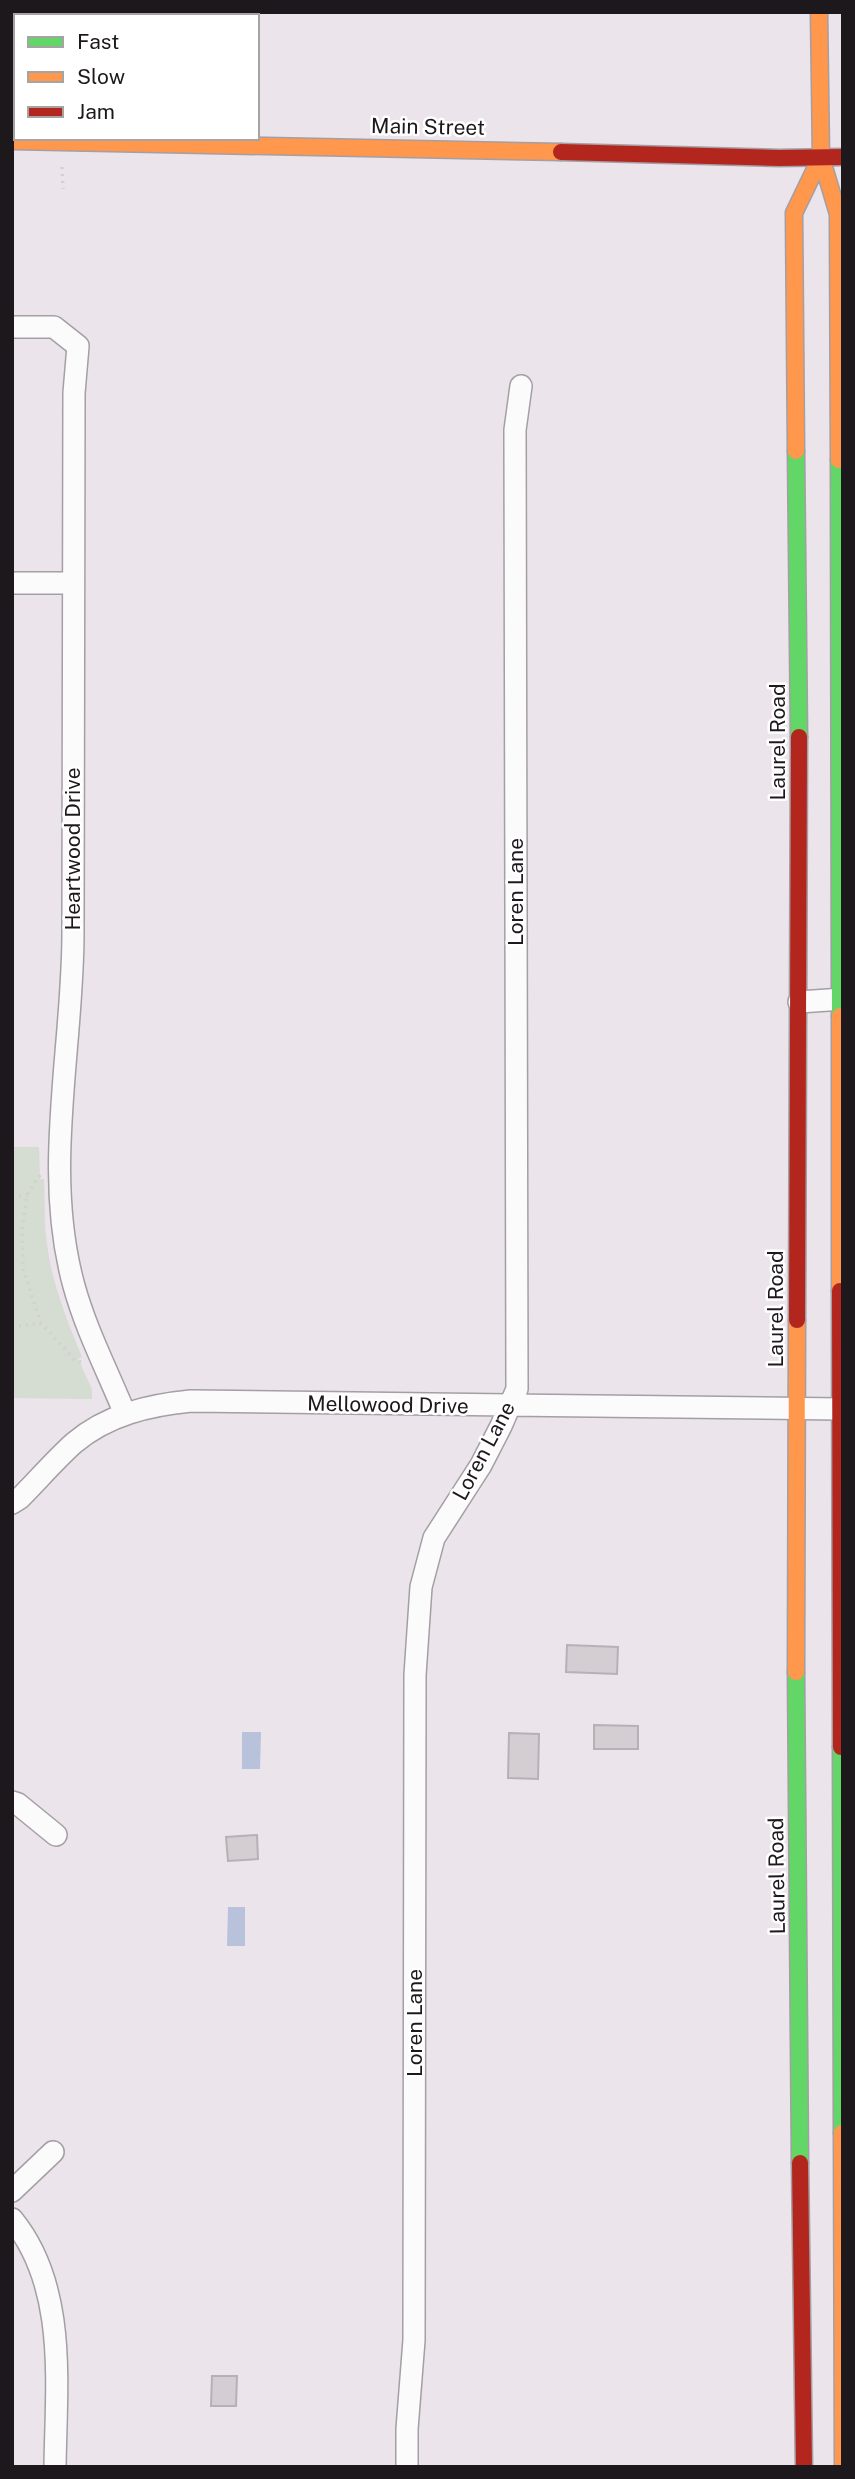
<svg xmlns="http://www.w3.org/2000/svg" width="855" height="2479" viewBox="0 0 855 2479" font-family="'Public Sans',sans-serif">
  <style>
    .green { fill: #d5dcd1 }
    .water { fill: #b8c2db }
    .building { fill: #d4cdd2; stroke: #b7b1b5; stroke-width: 2 }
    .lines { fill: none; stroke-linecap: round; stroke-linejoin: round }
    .street-casing { stroke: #a49fa4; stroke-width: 24 }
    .fast-casing { stroke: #a49fa4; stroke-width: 19 }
    .slow-casing { stroke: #a49fa4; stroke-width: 19 }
    .jam-casing { stroke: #a49fa4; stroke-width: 19 }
    .path { stroke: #d2d0d1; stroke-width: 3.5; stroke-dasharray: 2 5; stroke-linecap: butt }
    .street { stroke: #fcfbfc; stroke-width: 21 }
    .fast { stroke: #63d668; stroke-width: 16 }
    .slow { stroke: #ff974d; stroke-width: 16 }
    .jam { stroke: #b3261e; stroke-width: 16 }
    .labels { text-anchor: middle; stroke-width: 5; stroke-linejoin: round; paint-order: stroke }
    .street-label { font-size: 21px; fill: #1d181c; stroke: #fff }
  </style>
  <rect width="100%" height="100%" fill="#ebe4ea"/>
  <path class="green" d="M12,1147H39L40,1179H44C45,1201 44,1223 47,1244C52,1284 67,1320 82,1357L78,1359L92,1389V1399L12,1398Z"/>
  <path class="water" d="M242,1732H261L260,1769H242Z
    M228,1907H245V1946H227Z"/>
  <path class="building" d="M567,1645L618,1647L617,1674L566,1672Z
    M594,1725L638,1726V1749H594Z
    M509,1733L539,1734L538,1779L508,1778Z
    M257,1835L258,1859L228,1861L226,1837Z
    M212,2376H237L236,2406H211Z"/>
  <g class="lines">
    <g class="street-casing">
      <path id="street" d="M12,327H54L78,346L74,393C73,573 73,753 73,933C73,1050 42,1171 74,1286C86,1330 108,1372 125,1414
        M12,583H73
        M799,1002L843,999
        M12,1503L20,1498C38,1480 55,1460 74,1443C107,1415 149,1405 191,1401L840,1409
        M12,1802L18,1804L56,1835
        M12,2191L53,2152
        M12,2219C68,2287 56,2385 55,2467
        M407,2467V2429L414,2340L415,1675L421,1587L434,1538L481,1465L501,1426L517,1389L515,430L521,386"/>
    </g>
    <g class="fast-casing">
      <path id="fast" d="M796,451L799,737
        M839,460L840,1016
        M796,1672L800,2163
        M841,1747L842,2133"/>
    </g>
    <g class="slow-casing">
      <path id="slow" d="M819,12L821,157L838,214L839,460
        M12,141L561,152
        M796,451L794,213L821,157
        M840,1016V1291
        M796,1672L797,1320
        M842,2133L843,2467"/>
    </g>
    <g class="jam-casing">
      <path id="jam" d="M561,152L779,158L843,157
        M840,1291L841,1747
        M797,1320L799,737
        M800,2163L804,2467"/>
    </g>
    <path class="path" d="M62,167L63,189
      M40,1175L27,1195L22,1230L23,1269L41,1323L76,1361L81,1362
      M12,1197L27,1195
      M12,1327L41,1323"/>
    <use href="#street" class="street"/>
    <use href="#fast" class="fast"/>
    <use href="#slow" class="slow"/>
    <use href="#jam" class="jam"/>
  </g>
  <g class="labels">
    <g class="street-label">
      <text transform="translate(428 127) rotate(1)" y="7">Main Street</text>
      <text transform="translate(778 742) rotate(-90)" y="7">Laurel Road</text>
      <text transform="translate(73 849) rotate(-90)" y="7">Heartwood Drive</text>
      <text transform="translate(516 892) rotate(-90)" y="7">Loren Lane</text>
      <text transform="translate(776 1309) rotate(-90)" y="7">Laurel Road</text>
      <text transform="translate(388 1405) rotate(1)" y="7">Mellowood Drive</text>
      <text transform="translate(484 1451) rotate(-62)" y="7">Loren Lane</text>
      <text transform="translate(777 1876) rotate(-91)" y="7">Laurel Road</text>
      <text transform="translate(415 2023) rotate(-90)" y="7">Loren Lane</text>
    </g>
  </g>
  <rect width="855" height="2479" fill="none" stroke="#1d181c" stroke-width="28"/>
  <rect x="14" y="14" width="245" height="126" fill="#ffffff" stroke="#a5a3a4" stroke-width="2"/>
  <rect x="28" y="37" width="35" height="10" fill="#63d668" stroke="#a5a3a4" stroke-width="2"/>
  <text x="77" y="49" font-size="21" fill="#1d181c">Fast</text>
  <rect x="28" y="72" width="35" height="10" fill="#ff974d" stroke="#a5a3a4" stroke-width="2"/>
  <text x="77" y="84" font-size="21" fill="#1d181c">Slow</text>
  <rect x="28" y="107" width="35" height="10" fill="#b3261e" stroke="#a5a3a4" stroke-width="2"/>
  <text x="77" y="119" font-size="21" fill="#1d181c">Jam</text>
</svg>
